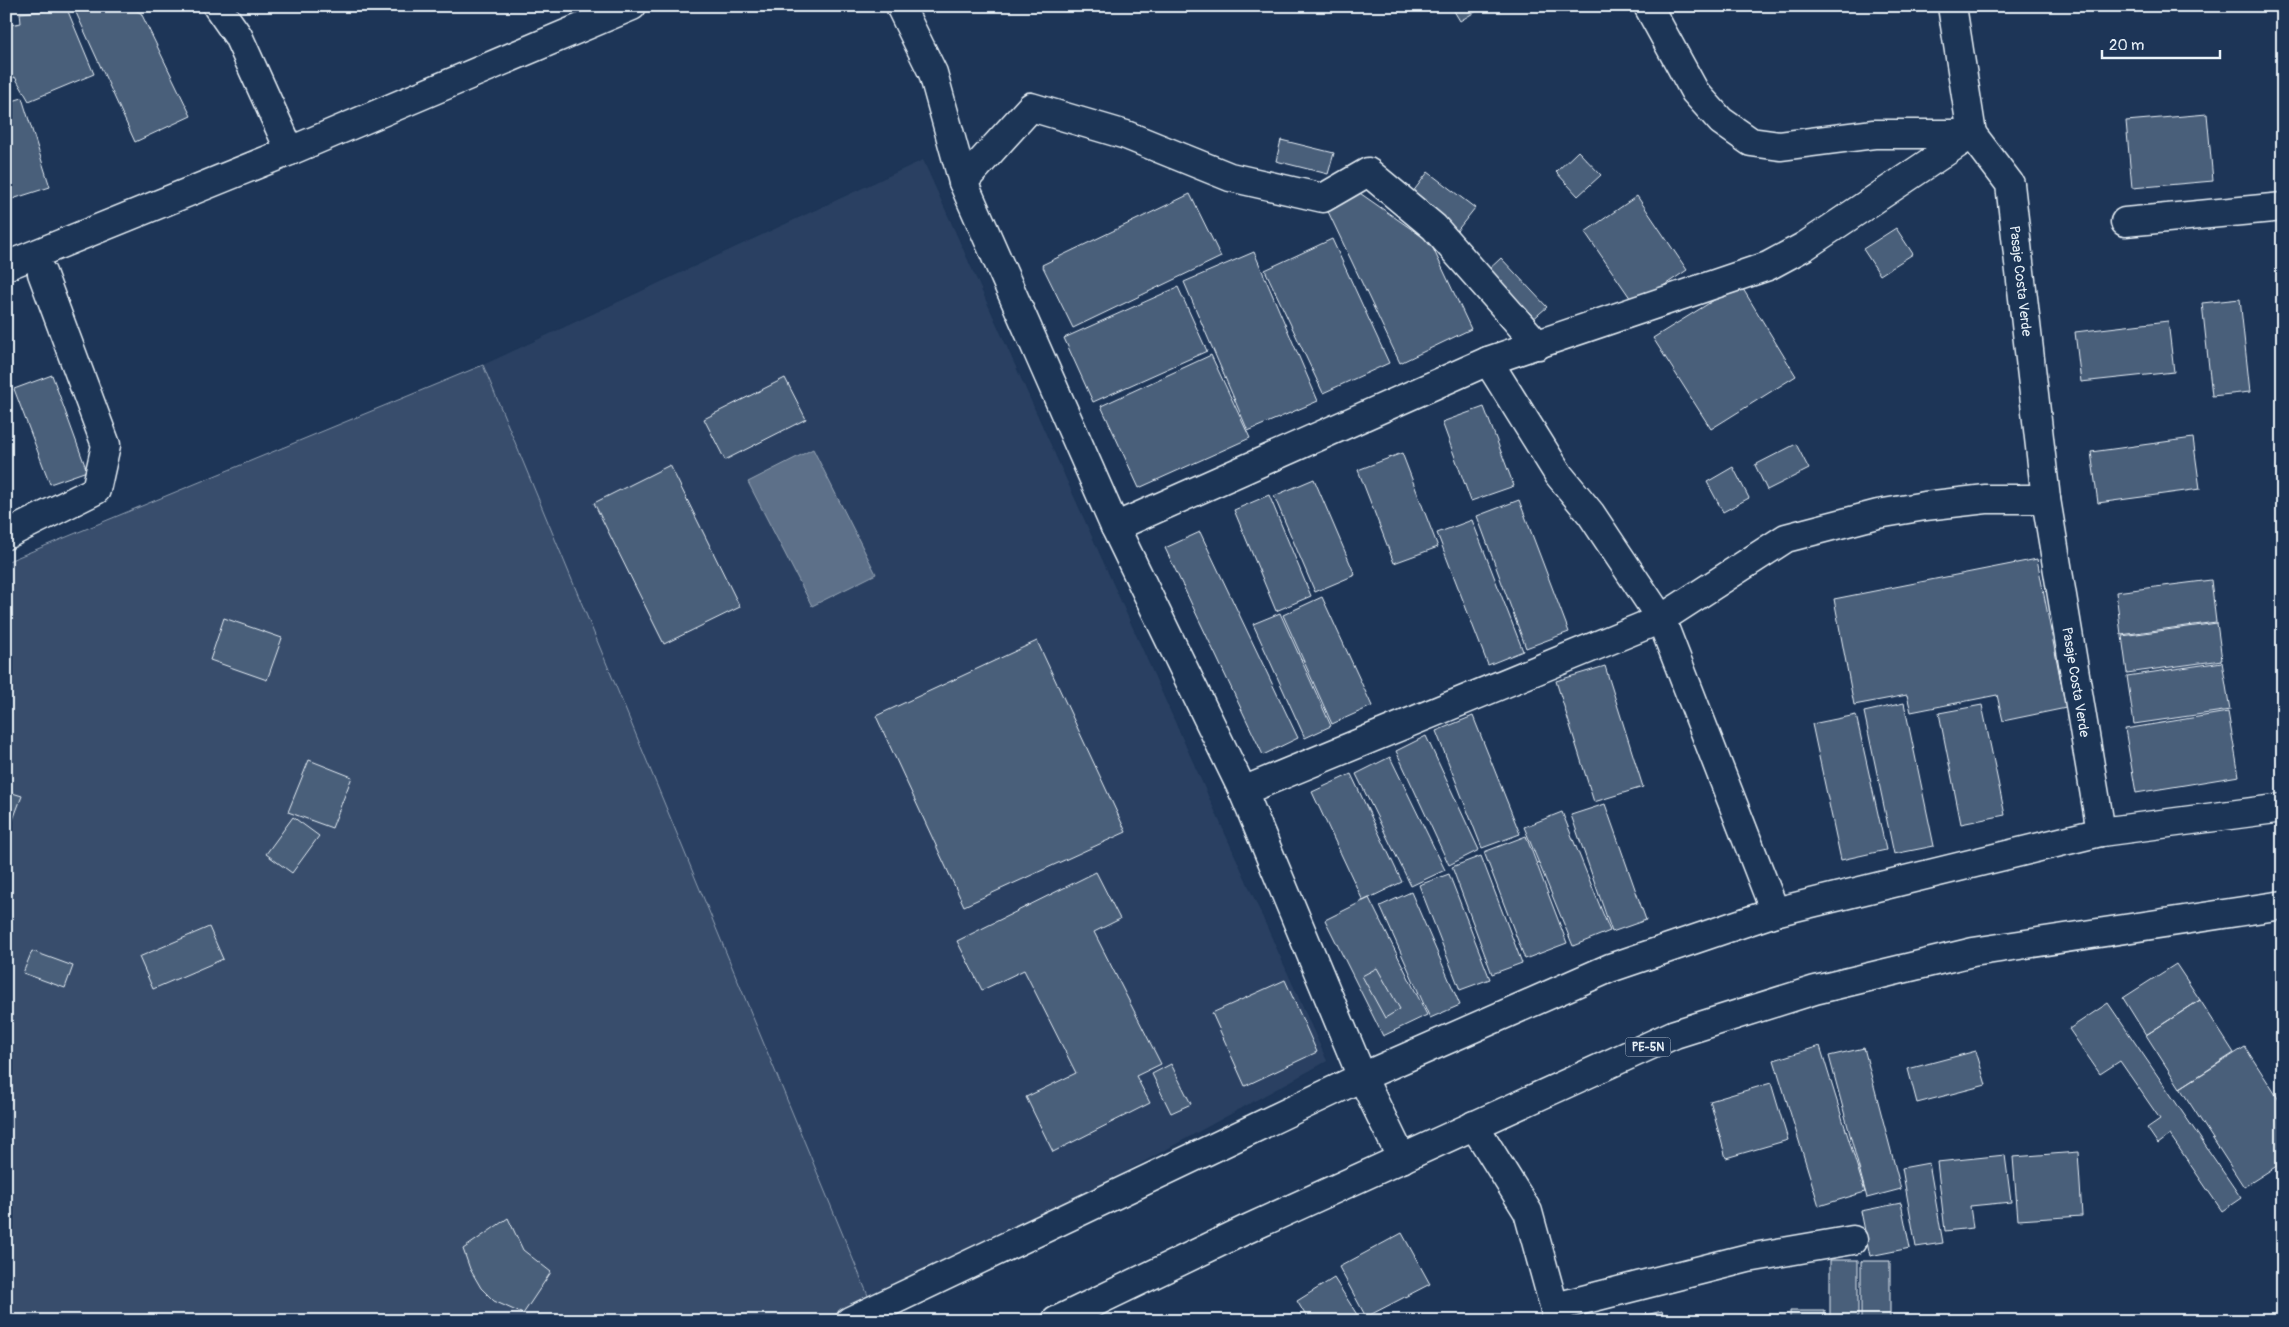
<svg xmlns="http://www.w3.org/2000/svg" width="2289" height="1327" viewBox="0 0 2289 1327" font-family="Pangolin,sans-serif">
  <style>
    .built { fill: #2a4162 }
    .green { fill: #374d6c; stroke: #909fb2 }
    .water { fill: #5d7089; stroke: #95a4b5 }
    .building { fill: #495e7a; stroke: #e8f1f8 }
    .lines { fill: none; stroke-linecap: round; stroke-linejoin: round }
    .street-casing { stroke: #e8f1f8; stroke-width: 31 }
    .highway-casing { stroke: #e8f1f8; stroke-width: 31 }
    .street { stroke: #1d3557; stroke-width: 28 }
    .highway { stroke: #1d3557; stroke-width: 28 }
    .labels { text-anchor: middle; stroke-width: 4.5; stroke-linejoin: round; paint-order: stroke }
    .shield { fill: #1d3557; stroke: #abb9c8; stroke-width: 1 }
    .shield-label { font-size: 12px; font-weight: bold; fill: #e8f1f8 }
    .street-label { font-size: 14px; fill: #e8f1f8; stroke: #1d3557 }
  </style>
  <rect width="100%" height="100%" fill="#1d3557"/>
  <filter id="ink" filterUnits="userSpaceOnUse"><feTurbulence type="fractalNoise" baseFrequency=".02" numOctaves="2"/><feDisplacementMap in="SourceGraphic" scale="10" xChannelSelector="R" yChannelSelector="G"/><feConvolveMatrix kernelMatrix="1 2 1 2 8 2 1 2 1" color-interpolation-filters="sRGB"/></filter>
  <g filter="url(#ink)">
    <path class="built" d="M923,160L1327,1061L874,1310L483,365Z"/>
    <path class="green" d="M483,365L874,1310L850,1321H6V562Z"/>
    <path class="water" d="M813,449L876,574L812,606L748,482Z"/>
    <path class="building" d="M6,6L10,25L21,23L20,13L67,9L94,74L29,101L15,77L6,81Z
      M73,6H127L141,13L191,116L135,142Z
      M1451,6H1485L1460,21Z
      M22,98L50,187L6,201V103Z
      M2207,114L2213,181L2132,188L2126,121Z
      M1281,140L1334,153L1328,174L1276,161Z
      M1578,151L1601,175L1578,196L1556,172Z
      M1428,172L1475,208L1456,232L1409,197Z
      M1354,189L1430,242L1471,329L1400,363L1324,203Z
      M1190,194L1221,257L1073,328L1042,265Z
      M1637,196L1687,270L1635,305L1585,232Z
      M1896,228L1913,254L1880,275L1863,249Z
      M1332,239L1389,363L1323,393L1265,270Z
      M1254,252L1318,401L1248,431L1184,282Z
      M1501,258L1547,307L1531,321L1485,273Z
      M1740,284L1796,376L1711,429L1653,338Z
      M1178,287L1207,351L1093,402L1064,338Z
      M2240,299L2250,392L2212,396L2202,303Z
      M2168,321L2174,372L2081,382L2075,332Z
      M1211,355L1250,438L1139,488L1101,406Z
      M52,375L87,471L50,484L14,389Z
      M785,378L806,419L725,460L704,419Z
      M1484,407L1514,486L1471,501L1442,422Z
      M2193,438L2200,489L2098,503L2091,452Z
      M1796,444L1809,469L1767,490L1755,465Z
      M1402,453L1438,547L1394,563L1358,470Z
      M670,465L740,607L664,644L594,503Z
      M1733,467L1749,498L1723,512L1707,482Z
      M1314,479L1355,575L1315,592L1274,496Z
      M1269,495L1311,596L1276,611L1234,510Z
      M1519,500L1569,632L1526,648L1477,516Z
      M1472,520L1523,651L1488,665L1437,533Z
      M1200,532L1298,738L1263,755L1165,548Z
      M2037,559L2066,708L2003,721L1997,695L1911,712L1907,695L1854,705L1834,599Z
      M2211,580L2216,622L2121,635L2116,592Z
      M1322,597L1372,706L1332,724L1283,615Z
      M1280,613L1331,726L1305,738L1253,624Z
      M224,618L282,638L267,680L210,660Z
      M2217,623L2222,660L2127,673L2122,636Z
      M1037,641L1126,832L964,906L876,716Z
      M2222,662L2230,710L2134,724L2127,676Z
      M1605,666L1643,787L1594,802L1556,681Z
      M1904,703L1934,846L1894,854L1864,712Z
      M1982,705L2005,815L1961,824L1939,713Z
      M2228,712L2239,776L2136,793L2125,729Z
      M1856,715L1886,850L1841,860L1812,724Z
      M1473,716L1520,834L1482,848L1436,731Z
      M1426,736L1479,850L1449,865L1396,751Z
      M1390,757L1445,870L1411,886L1356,774Z
      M309,760L352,777L332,828L288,812Z
      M1351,774L1402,882L1363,901L1312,792Z
      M6,791L22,796L6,838Z
      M1605,804L1646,920L1612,932L1571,815Z
      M1562,812L1610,931L1573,946L1524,827Z
      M293,817L319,836L292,873L266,854Z
      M1526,836L1567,943L1525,959L1484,852Z
      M1481,856L1522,963L1492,974L1452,867Z
      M1096,872L1120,919L1094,932L1161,1064L1136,1076L1150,1103L1053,1152L1026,1097L1076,1073L1024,970L982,990L957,941Z
      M1449,874L1490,979L1460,990L1419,885Z
      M1411,892L1460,1005L1430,1018L1380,906Z
      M1369,898L1427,1015L1383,1036L1325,920Z
      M209,927L223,959L153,989L139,957Z
      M32,951L73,966L65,988L23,973Z
      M2176,964L2200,1000L2146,1035L2123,998Z
      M1377,968L1400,1009L1385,1018L1362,976Z
      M1285,980L1317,1052L1245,1086L1212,1013Z
      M2200,1000L2234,1053L2180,1088L2146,1035Z
      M2108,1003L2241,1198L2222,1211L2170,1135L2158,1144L2147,1128L2160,1119L2120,1061L2100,1074L2069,1029Z
      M1820,1046L1865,1192L1819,1206L1774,1060Z
      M2245,1047L2283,1106V1162L2244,1187L2180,1088Z
      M1864,1048L1901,1189L1867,1198L1829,1056Z
      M1976,1051L1986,1085L1917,1103L1908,1069Z
      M1171,1064L1191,1104L1171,1113L1152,1074Z
      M1771,1083L1788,1140L1726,1158L1710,1101Z
      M2078,1152L2082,1216L2018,1220L2013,1157Z
      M2005,1155L2011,1202L1970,1206L1973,1228L1945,1231L1937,1162Z
      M1929,1163L1943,1243L1916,1247L1902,1168Z
      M1901,1203L1910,1248L1870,1256L1861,1211Z
      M508,1218L523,1250L551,1272L523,1314L494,1301L481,1288L470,1269L463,1249Z
      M1402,1233L1430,1284L1366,1317L1339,1267Z
      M1830,1260H1858V1321H1830Z
      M1861,1261H1890V1321H1861Z
      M1334,1278L1361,1321H1309L1297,1301Z
      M1662,1311L1665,1321H1630V1319Z
      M1790,1311H1825V1321H1790Z
      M1702,1316L1703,1321H1682Z
      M1785,1316L1786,1321H1755V1318Z
      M1943,1319V1321L1896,1320Z"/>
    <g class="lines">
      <g class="street-casing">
        <g id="street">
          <path d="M217,6L238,36L290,151"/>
          <path d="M900,6L933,73L963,182L1115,527L1243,791L1362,1077L1402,1159"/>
          <path id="s1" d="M1648,6L1695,92L1721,121L1751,142L1780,146L1874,134H1972L2010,184L2046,499L2101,832"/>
          <path d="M963,182L1031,107L1126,135L1230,177L1323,198L1368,172L1434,227L1538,345"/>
          <path d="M2125,222L2283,207"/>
          <path d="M6,266L290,151L632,6"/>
          <path d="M1488,361L1559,475L1591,514L1661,619L1775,912"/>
          <path d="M1115,527L1488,361L1768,266L1805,246L1972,134L1952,6"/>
          <path d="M6,535L96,490L106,445L42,273"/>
          <path d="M1243,791L1661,619L1786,538L1878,514L1925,506L1986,499H2046"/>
          <path d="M1474,1125L1528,1212L1558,1321"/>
          <path d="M1555,1307L1748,1258L1853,1240"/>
          <path d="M850,1321L1362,1077L1610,968L1775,912L2101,832L2283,808"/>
        </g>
      </g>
      <g class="highway-casing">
        <path id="highway" d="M1056,1321L1245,1230L1675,1034L1815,990L1973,952L2283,905"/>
      </g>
      <use href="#street" class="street"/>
      <use href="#highway" class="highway"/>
    </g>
  </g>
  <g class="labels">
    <rect class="shield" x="1625.5" y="1037.5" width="45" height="19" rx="4"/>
    <g class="shield-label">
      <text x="1648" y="1051">PE-5N</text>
    </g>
    <g class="street-label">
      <text dy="5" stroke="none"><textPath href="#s1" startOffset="556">Pasaje Costa Verde</textPath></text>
      <text dy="5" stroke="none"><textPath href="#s1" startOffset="961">Pasaje Costa Verde</textPath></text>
    </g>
  </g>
  <rect width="2289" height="1327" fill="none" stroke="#1d3557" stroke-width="25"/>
  <rect x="12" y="12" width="2264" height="1302" fill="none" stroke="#e8f1f8" stroke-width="2" filter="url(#ink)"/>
  <path d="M2102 50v8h118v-8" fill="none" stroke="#e8f1f8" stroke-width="2.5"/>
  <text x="2109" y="50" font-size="15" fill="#e8f1f8" stroke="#1d3557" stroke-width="4" paint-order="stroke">20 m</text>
</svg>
